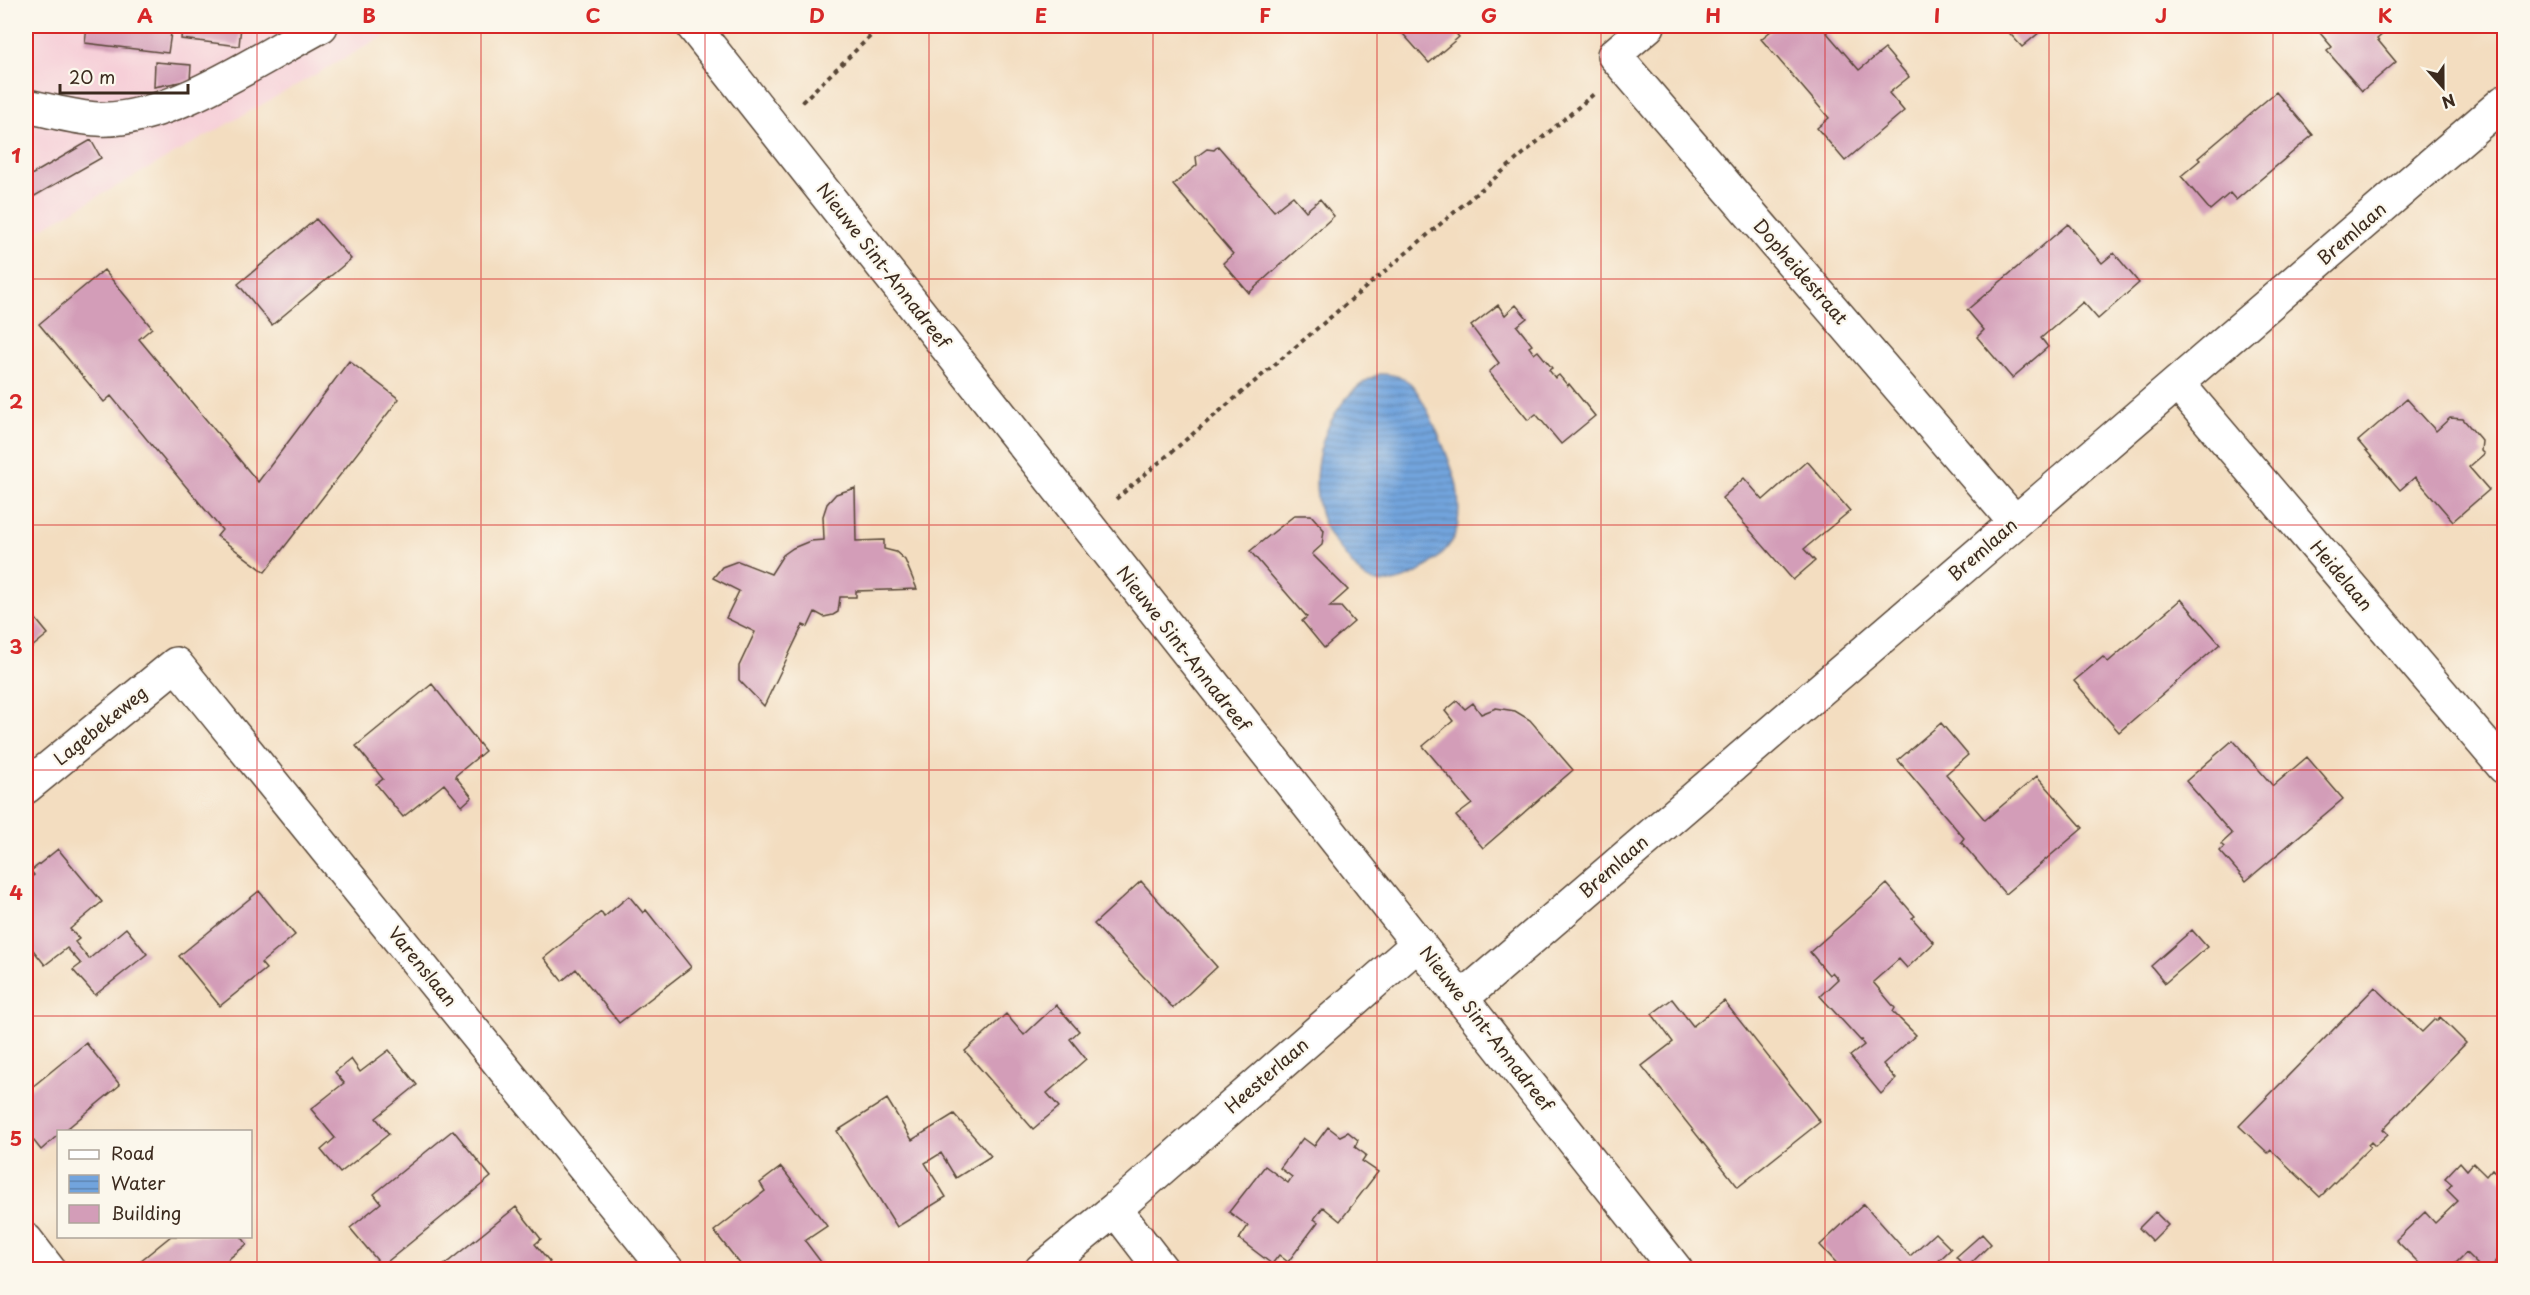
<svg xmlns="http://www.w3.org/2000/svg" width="2530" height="1295" viewBox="0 0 2530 1295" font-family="'Playpen Sans',sans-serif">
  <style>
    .built { fill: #f6cfd8 }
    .water { fill: url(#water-rules); stroke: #56677e; stroke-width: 1.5 }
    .building { fill: #d39db8 }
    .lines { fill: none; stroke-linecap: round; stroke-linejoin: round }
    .minor-casing { stroke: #574536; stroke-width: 36 }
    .path { stroke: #574536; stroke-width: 4; stroke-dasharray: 4.5 4.5; stroke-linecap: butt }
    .minor { stroke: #fff; stroke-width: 33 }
    .grid { fill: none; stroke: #d62828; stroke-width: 1.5; stroke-opacity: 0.55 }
    .labels { text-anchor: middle; stroke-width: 4.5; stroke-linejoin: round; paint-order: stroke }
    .street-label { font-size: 18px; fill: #3b2a1e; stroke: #fbf7ec }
    .neatline { fill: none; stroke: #d62828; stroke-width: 2 }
    .grid-label { font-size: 20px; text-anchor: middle; font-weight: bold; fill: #d62828 }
  </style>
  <defs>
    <pattern id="water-rules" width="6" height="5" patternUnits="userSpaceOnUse" patternTransform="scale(1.5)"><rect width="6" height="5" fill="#72a4dd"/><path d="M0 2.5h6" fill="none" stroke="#5f86b3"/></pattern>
  </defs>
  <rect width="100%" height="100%" fill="#fbf7ec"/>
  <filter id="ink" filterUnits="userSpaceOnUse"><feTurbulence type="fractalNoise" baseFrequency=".0167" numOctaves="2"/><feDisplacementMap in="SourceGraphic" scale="12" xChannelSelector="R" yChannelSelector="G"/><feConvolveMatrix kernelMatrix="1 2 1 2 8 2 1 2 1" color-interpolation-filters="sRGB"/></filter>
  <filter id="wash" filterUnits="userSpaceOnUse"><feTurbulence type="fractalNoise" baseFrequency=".008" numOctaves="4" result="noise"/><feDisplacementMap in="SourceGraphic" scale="24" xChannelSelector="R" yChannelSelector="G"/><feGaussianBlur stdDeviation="1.35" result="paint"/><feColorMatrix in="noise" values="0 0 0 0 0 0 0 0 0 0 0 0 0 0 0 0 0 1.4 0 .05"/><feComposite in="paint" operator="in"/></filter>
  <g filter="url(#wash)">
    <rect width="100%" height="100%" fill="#f3ddc0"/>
    <path class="built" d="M26,26H402L26,237Z"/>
    <path class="water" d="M1380,374C1390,374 1402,376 1410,383C1425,397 1452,465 1457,486C1459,498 1460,520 1456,532C1447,561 1392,597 1364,577C1354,569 1345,554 1337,545C1295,497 1320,397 1380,374Z"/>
    <g id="blocks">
      <path class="building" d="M87,26H172L168,53L85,43Z
        M182,26H241L239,46L181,39Z
        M1396,26H1449L1459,37L1429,63Z
        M1777,26H1821L1859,70L1885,49L1909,77L1889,93L1904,111L1845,161L1817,128L1829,118L1761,39Z
        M2003,26H2047L2022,47Z
        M2314,26H2392L2377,39L2396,62L2362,91L2327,51L2332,47Z
        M155,62L191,65L190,80L154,87Z
        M2276,92L2313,135L2236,200L2230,193L2210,210L2181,176L2200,160L2198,158Z
        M26,122L29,123L27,143H26Z
        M91,140L101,158L26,201V178Z
        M1218,146L1274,211L1293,196L1306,211L1320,199L1334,216L1249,293L1223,263L1233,254L1173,185L1197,165L1196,157L1207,149L1214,150Z
        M316,219L351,259L272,325L238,284Z
        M2068,224L2102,263L2114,253L2139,283L2098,319L2083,302L2041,338L2048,347L2012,378L1977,337L1984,330L1967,310Z
        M104,270L152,328L139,339L258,482L349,361L399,399L265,572L217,536L222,530L111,396L104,402L39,324Z
        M1498,305L1505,315L1516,305L1527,318L1517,326L1532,345L1529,347L1534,354L1538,351L1552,368L1549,370L1555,378L1559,375L1568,386L1569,384L1595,416L1561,444L1536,414L1528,420L1489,372L1499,363L1471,326Z
        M2407,399L2436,431L2450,418L2463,419L2482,441L2481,451L2484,454L2469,467L2489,490L2453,521L2415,477L2400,490L2358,441Z
        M1807,461L1850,511L1804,549L1815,561L1793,580L1722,498L1744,478L1763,500Z
        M855,488L856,541L884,540V549L896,552L905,560L917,589L856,591V597H840L838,612L833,615L824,617L815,612L808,627L803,625L764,706L739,680V666L755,632L726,618L739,591L713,578L722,567L738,561L771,574L783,555L793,548L810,541L824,540L823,516L827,504L836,494Z
        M1295,515H1311L1324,530L1322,545L1312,554L1348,590L1329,607H1341L1354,622L1324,648L1302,621L1307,617L1250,551Z
        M2181,599L2220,644L2119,732L2074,681L2103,657L2108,662Z
        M26,607L48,634L26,652Z
        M432,684L485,751L455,776L472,797L462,806L444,784L403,817L376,784L383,779L356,746Z
        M1457,701L1465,709L1473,703L1481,714L1496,708L1515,711L1530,720L1573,770L1483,848L1456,816L1472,804L1423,746L1453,721L1445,711Z
        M1941,723L1968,755L1946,774L1985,820L2037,776L2083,828L2005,894L1961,842L1964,838L1898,760Z
        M2233,740L2273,786L2307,757L2343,799L2246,881L2220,851L2224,847L2221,844L2232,834L2186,781Z
        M58,849L102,902L70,929L79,939L75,942L89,959L126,928L147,954L95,995L73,970L81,964L67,948L45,965L26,941V879L27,880L34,875L31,871Z
        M1141,881L1217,967L1173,1008L1094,924Z
        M1887,884L1915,916L1912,918L1934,943L1907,968L1899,959L1873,982L1895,1008L1893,1012L1916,1035L1883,1064L1896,1079L1881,1094L1850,1056L1864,1045L1861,1041L1863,1040H1860L1820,996L1838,979L1832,972L1829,975L1810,952Z
        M259,891L295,935L261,963L266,969L220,1006L179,956Z
        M629,896L643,913L646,910L691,967L619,1023L576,969L562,981L544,958L601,912L604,917Z
        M2192,930L2207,947L2165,983L2151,966Z
        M2375,987L2422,1032L2435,1019L2437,1021L2440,1017L2466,1043L2383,1129L2388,1134L2375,1146L2371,1142L2368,1145L2370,1147L2320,1197L2271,1150L2268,1153L2239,1126Z
        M1672,999L1693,1026L1724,1001L1820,1122L1738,1187L1642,1066L1673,1042L1652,1014Z
        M1056,1005L1079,1031L1070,1039L1086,1059L1047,1093L1059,1107L1033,1129L965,1051L1006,1014L1024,1035Z
        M86,1043L120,1085L63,1132H58V1135L41,1150L26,1131V1092Z
        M389,1050L417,1085L376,1118L389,1134L340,1173L321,1150L335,1138L311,1109L344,1083L335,1072L351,1059L360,1072Z
        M887,1099L912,1140L954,1114L991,1156L956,1178L941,1153L925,1163L946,1197L897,1227L837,1131Z
        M1328,1127L1340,1136L1348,1132L1358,1140L1355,1147L1366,1155L1362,1161L1378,1172L1340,1221L1323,1207L1314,1219L1318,1222L1288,1262L1279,1255L1272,1264L1239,1239L1248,1226L1229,1212L1265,1166L1288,1183L1292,1177L1280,1168L1303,1138L1314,1146Z
        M453,1130L491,1177L382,1266L350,1228L381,1203L374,1194Z
        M2460,1162L2467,1170L2473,1163L2486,1176L2492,1169L2504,1182V1253L2488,1270H2483L2466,1253L2449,1270H2426L2396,1240L2425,1212L2435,1223L2458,1201L2447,1190L2452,1184L2445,1178Z
        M781,1167L827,1226L805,1241L827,1270H745L714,1231L765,1191L760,1183Z
        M1864,1204L1910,1256L1935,1233L1951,1249L1929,1270H1843L1820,1245Z
        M516,1207L541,1239L535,1244L550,1262L540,1270H438Z
        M2155,1212L2168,1225L2152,1241L2139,1228Z
        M1982,1234L1991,1244L1966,1268L1956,1257Z
        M171,1236H241L247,1244L215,1270H139L135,1265Z"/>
    </g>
  </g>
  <g filter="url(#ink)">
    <use href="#blocks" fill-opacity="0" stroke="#574536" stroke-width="1.5"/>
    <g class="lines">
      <g class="minor-casing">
        <path id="minor" d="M693,26L1676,1270
          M1648,26L1614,55L2015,522
          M26,106C49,110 74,118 98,119C167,123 260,58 321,26
          M2178,384L2504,767
          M26,787L176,664L667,1270
          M1462,998L2504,102
          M1115,1209L1162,1270
          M26,1240L49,1270
          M1041,1270L1115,1209L1419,943"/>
      </g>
      <path class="path" d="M802,102L881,26
        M1116,499L1595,93"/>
      <use href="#minor" class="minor"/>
    </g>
  </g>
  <path class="grid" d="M257,26V1270M481,26V1270M705,26V1270M929,26V1270M1153,26V1270M1377,26V1270M1601,26V1270M1825,26V1270M2049,26V1270M2273,26V1270M26,279H2504M26,525H2504M26,770H2504M26,1016H2504"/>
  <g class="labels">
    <g class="street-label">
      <text transform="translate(2352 234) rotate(-41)" y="6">Bremlaan</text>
      <text transform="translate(883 266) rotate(52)" y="6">Nieuwe Sint-Annadreef</text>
      <text transform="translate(1800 272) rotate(49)" y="6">Dopheidestraat</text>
      <text transform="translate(1983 550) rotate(-41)" y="6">Bremlaan</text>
      <text transform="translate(2341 576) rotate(50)" y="6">Heidelaan</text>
      <text transform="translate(1183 649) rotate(52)" y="6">Nieuwe Sint-Annadreef</text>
      <text transform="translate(101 726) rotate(-39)" y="6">Lagebekeweg</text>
      <text transform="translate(1614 867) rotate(-41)" y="6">Bremlaan</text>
      <text transform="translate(422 967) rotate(51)" y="6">Varenslaan</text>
      <text transform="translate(1486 1029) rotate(52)" y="6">Nieuwe Sint-Annadreef</text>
      <text transform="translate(1267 1076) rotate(-41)" y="6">Heesterlaan</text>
    </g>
  </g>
  <rect width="2530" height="1295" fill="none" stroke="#fbf7ec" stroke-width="66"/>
  <rect x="57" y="1130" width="195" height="108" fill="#fbf7ec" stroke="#aea59a" stroke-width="1.5"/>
  <rect x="69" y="1150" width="30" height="9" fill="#ffffff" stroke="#aea59a" stroke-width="1.5"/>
  <text x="111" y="1160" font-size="18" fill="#3b2a1e">Road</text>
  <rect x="69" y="1175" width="30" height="18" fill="url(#water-rules)" stroke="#aea59a" stroke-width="1.5"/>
  <text x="111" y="1190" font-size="18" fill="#3b2a1e">Water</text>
  <rect x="69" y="1205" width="30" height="18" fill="#d39db8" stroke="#aea59a" stroke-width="1.5"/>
  <text x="111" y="1220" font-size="18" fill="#3b2a1e">Building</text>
  <g transform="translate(2443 87) rotate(159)" stroke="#fbf7ec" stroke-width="4.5" paint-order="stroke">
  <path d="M0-4.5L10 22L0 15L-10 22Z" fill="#3b2a1e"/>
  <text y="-9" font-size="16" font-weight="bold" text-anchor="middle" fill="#3b2a1e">N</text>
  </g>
  <path d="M60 84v9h128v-9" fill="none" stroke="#3b2a1e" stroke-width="3"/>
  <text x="69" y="84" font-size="18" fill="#3b2a1e" stroke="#fbf7ec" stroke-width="4.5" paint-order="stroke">20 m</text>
  <rect x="33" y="33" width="2464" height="1229" class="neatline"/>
  <g class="grid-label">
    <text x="145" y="23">A</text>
    <text x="369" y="23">B</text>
    <text x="593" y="23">C</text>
    <text x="817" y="23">D</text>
    <text x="1041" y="23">E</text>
    <text x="1265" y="23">F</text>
    <text x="1489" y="23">G</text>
    <text x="1713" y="23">H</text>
    <text x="1937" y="23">I</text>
    <text x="2161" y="23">J</text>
    <text x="2385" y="23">K</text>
    <text x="16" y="163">1</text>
    <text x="16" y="409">2</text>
    <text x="16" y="654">3</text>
    <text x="16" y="900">4</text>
    <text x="16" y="1146">5</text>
  </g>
</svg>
